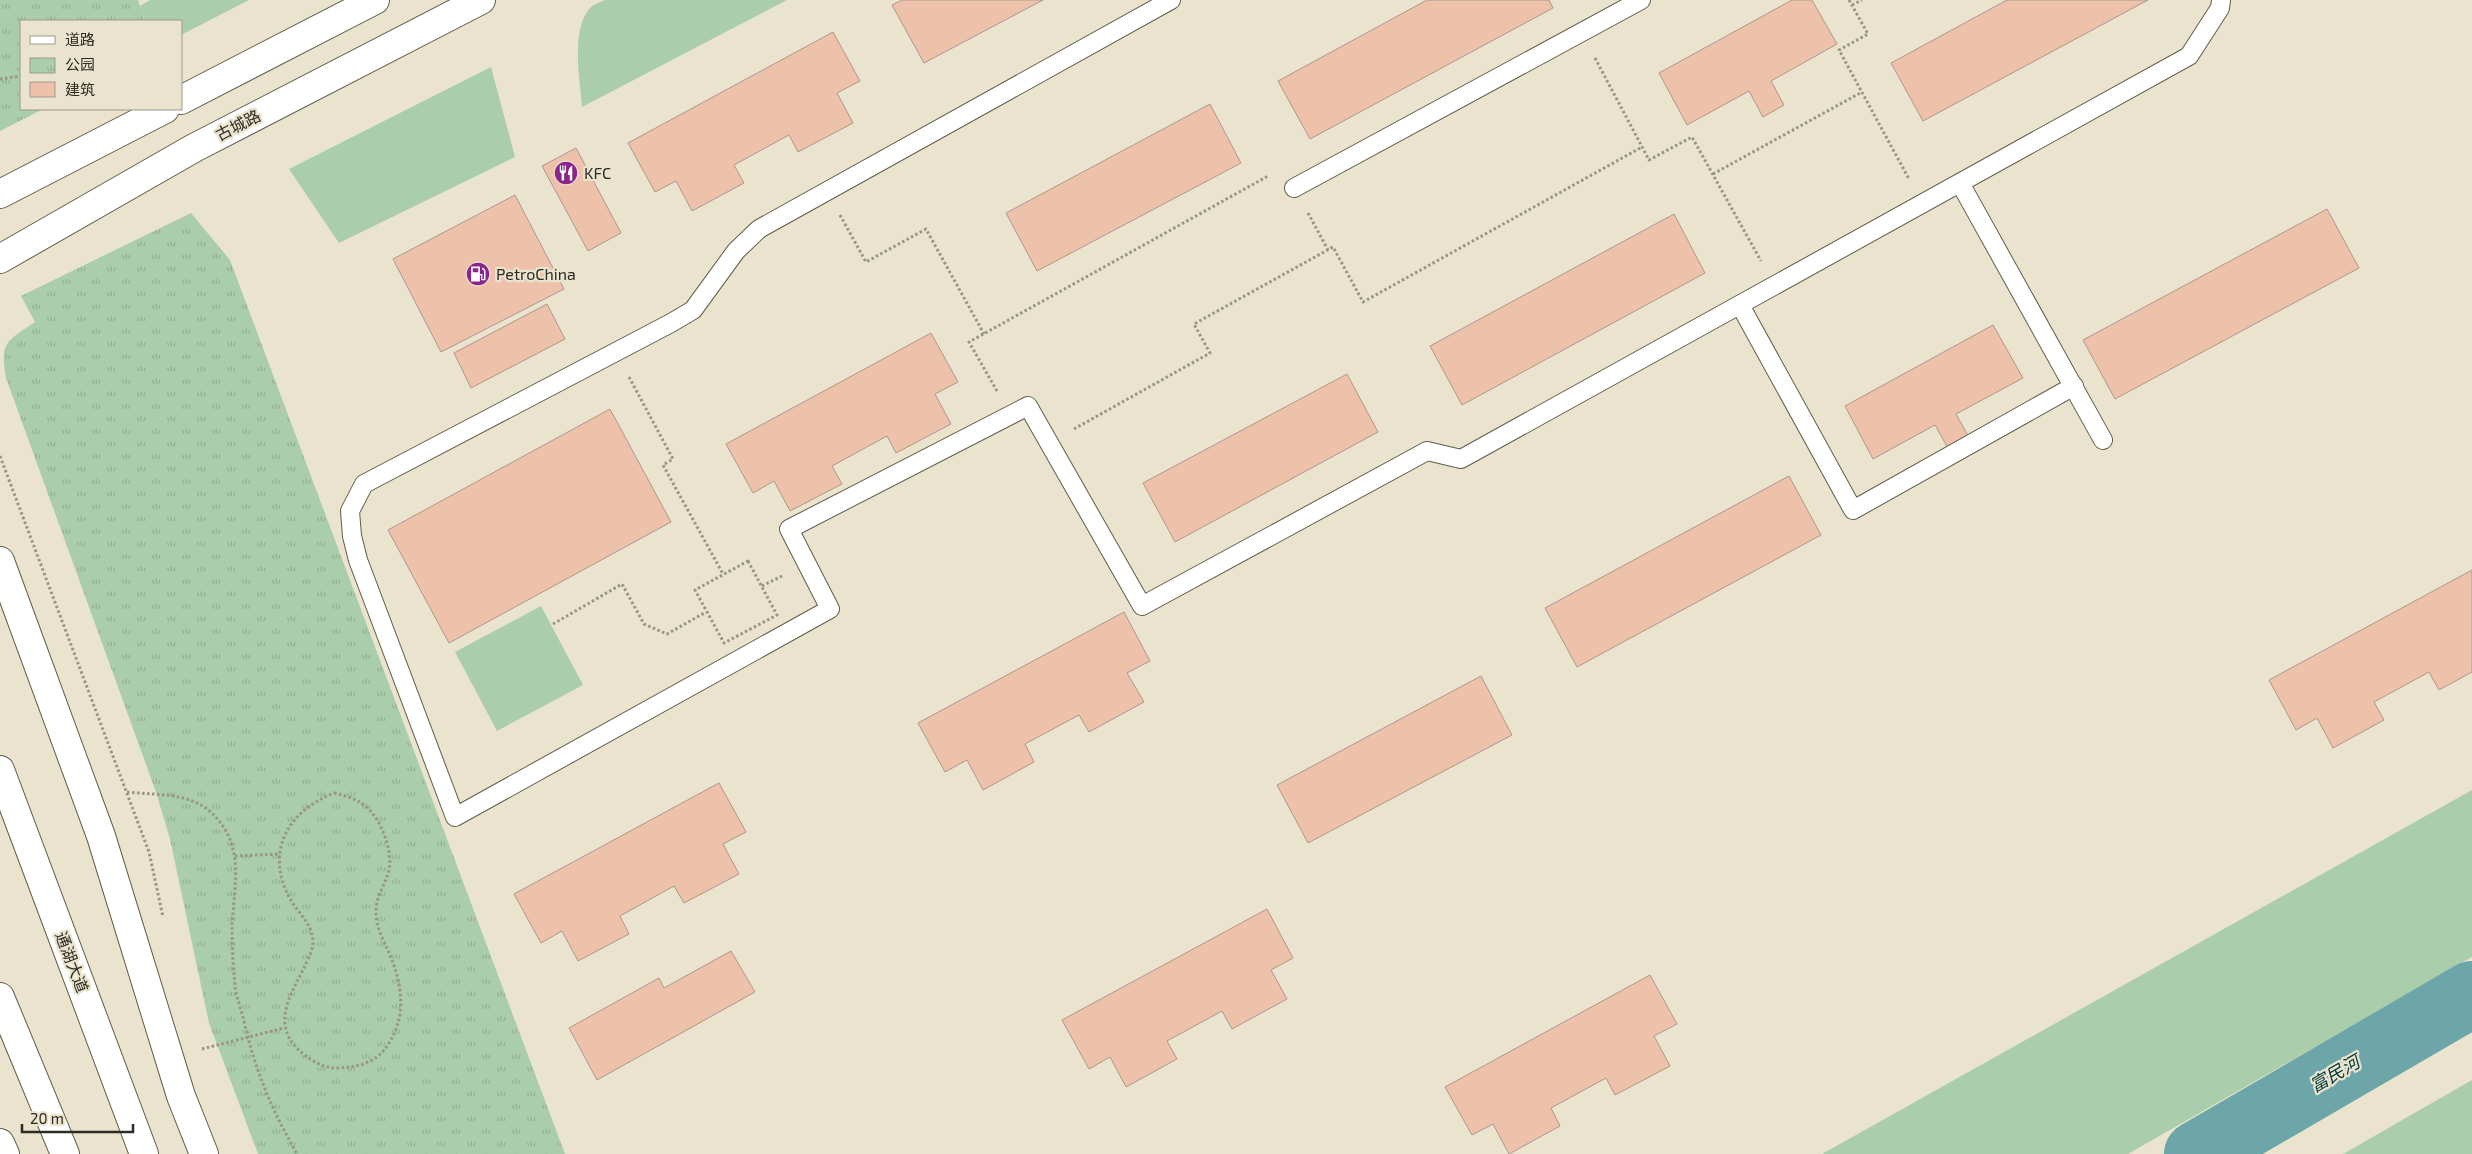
<svg xmlns="http://www.w3.org/2000/svg" width="2472" height="1154" viewBox="0 0 2472 1154" font-family="'Exo 2','Noto Sans SC',sans-serif">
  <style>
    .grass { fill: #aacdab }
    .park { fill: url(#park-tufts) }
    .lines { fill: none; stroke-linecap: round; stroke-linejoin: round }
    .river { stroke: #6ca6a9; stroke-width: 66 }
    .building { fill: #eec1aa; stroke: #ad978c }
    .service-casing { stroke: #615c49; stroke-width: 20 }
    .minor-casing { stroke: #615c49; stroke-width: 30 }
    .secondary-casing { stroke: #615c49; stroke-width: 30 }
    .primary-casing { stroke: #615c49; stroke-width: 30 }
    .path { stroke: #999585; stroke-width: 3; stroke-dasharray: 2.5 2.5; stroke-linecap: butt }
    .service { stroke: #fff; stroke-width: 18 }
    .minor { stroke: #fff; stroke-width: 28 }
    .secondary { stroke: #fff; stroke-width: 28 }
    .primary { stroke: #fff; stroke-width: 28 }
    .labels { text-anchor: middle; stroke-width: 4.5; stroke-linejoin: round; paint-order: stroke }
    .street-label { font-size: 16px; fill: #2e2b23; stroke: #eae4ce }
    .poi-label { font-size: 16px; fill: #2e2b23; stroke: #eae4ce; text-anchor: start }
    .water-label { font-size: 18px; font-style: italic; fill: #00393c; stroke: #eae4ce }
  </style>
  <defs>
    <pattern id="park-tufts" width="24" height="20" patternUnits="userSpaceOnUse" patternTransform="scale(1.25)"><rect width="24" height="20" fill="#aacdab"/><path d="M3 7l-1-3M5 7V3M7 7l1-3M15 17l-1-3M17 17v-4M19 17l1-3" fill="none" stroke="#93b093"/></pattern>
  </defs>
  <rect width="100%" height="100%" fill="#eae4ce"/>
  <path class="grass" d="M150,0H249L181,35V21H145L140,6Z
    M605,0H787L582,107C580,80 570,28 591,7C594,4 601,2 605,0Z
    M491,67L515,157L339,243L289,169Z
    M541,606L583,685L497,731L455,652Z
    M2472,790V957L2128,1154H1822Z
    M2472,1080V1154H2343Z"/>
  <path class="park" d="M0,0H138L145,21H21V109H43L0,131Z
    M191,213L230,260L565,1154H258L209,1023L170,839L156,792L6,378C0,341 6,342 35,322L21,296Z"/>
  <g class="lines">
    <path class="river" d="M2197,1154L2472,994"/>
  </g>
  <path class="building" d="M902,0H1043L924,63L892,5Z
    M1427,0H1549L1553,8L1310,139L1278,81Z
    M1792,0H1812L1837,44L1771,81L1784,105L1763,117L1749,91L1687,125L1659,73Z
    M2007,0H2148L1923,121L1891,63Z
    M833,32L860,81L837,93L853,123L798,152L789,135L734,165L744,183L692,211L676,181L655,192L628,143Z
    M1210,104L1241,163L1037,271L1006,213Z
    M576,148L621,233L588,251L542,166Z
    M515,195L564,289L441,352L393,259Z
    M2327,209L2359,268L2115,399L2083,340Z
    M1674,214L1705,273L1462,405L1430,346Z
    M547,304L565,339L471,388L454,353Z
    M1993,325L2023,378L1956,414L1970,439L1949,450L1935,425L1873,459L1845,406Z
    M931,333L958,382L935,394L951,424L896,453L887,436L832,466L842,484L790,511L774,481L753,493L726,444Z
    M1347,374L1378,432L1175,542L1143,483Z
    M610,409L671,522L449,643L388,530Z
    M1789,476L1821,535L1577,667L1545,608Z
    M2472,570V672L2439,690L2429,672L2374,702L2384,720L2333,748L2317,718L2296,730L2269,680Z
    M1124,612L1150,661L1127,673L1144,702L1089,732L1079,715L1025,744L1034,762L983,790L967,760L945,772L918,723Z
    M1481,676L1512,735L1308,843L1277,785Z
    M719,783L746,832L723,844L739,874L684,903L674,886L620,916L629,934L578,961L562,931L541,943L514,894Z
    M1267,909L1293,958L1271,970L1287,999L1232,1029L1222,1011L1167,1041L1177,1059L1126,1087L1110,1057L1089,1069L1062,1020Z
    M731,951L755,992L597,1080L569,1028L659,978L664,988Z
    M1650,975L1677,1024L1654,1036L1670,1066L1615,1095L1606,1078L1551,1108L1560,1126L1509,1154L1493,1124L1472,1135L1445,1087Z"/>
  <g class="lines">
    <g class="service-casing">
      <path id="service" d="M1171,0L759,229L736,251L693,310L671,323L364,484L350,511L352,536L358,560L455,817L830,609L789,529L1028,406L1142,606L1427,451L1461,459L2189,56L2220,8L2221,0
        M1960,183L2103,440
        M1294,188L1641,0
        M1740,305L1853,510L2074,386"/>
    </g>
    <g class="minor-casing">
      <path id="minor" d="M0,561L101,836L181,1096L204,1154
        M0,1143L5,1154"/>
    </g>
    <g class="secondary-casing">
      <path id="secondary" d="M181,100L375,0
        M0,194L165,109
        M0,259L194,148L481,0"/>
    </g>
    <g class="primary-casing">
      <path id="primary" d="M0,770L144,1154
        M0,997L65,1154"/>
    </g>
    <path class="path" d="M1849,0L1868,34L1839,50L1909,179
      M1852,5L1862,0
      M1595,58L1649,160L1692,137L1761,261
      M0,79L21,76
      M1713,174L1862,92
      M1308,213L1328,250
      M840,215L866,262L926,229L984,334
      M629,377L673,459L663,465L723,574
      M997,391L969,342L1268,176
      M1074,429L1210,353L1194,324L1333,247L1363,302L1642,147
      M0,456L149,852L163,917
      M748,561L777,615L724,643L695,590Z
      M762,586L782,576
      M553,624L622,584L644,624L667,634L706,612
      M127,792C164,796 199,791 222,825C243,854 234,891 232,924C232,944 233,965 235,985C236,997 241,1009 244,1021C256,1073 271,1108 297,1154
      M334,793C346,796 355,798 365,806C381,818 393,851 389,870C385,885 375,898 376,914C376,927 384,941 389,953C402,982 407,1015 389,1043C378,1062 360,1067 338,1068C325,1069 311,1061 301,1052C271,1026 289,997 304,968C307,960 313,951 313,943C313,923 298,914 289,897C265,851 288,811 334,793Z
      M235,856L279,854
      M202,1049L284,1028"/>
    <use href="#service" class="service"/>
    <use href="#minor" class="minor"/>
    <use href="#secondary" class="secondary"/>
    <use href="#primary" class="primary"/>
  </g>
  <defs>
    <g id="restaurant-disc" transform="scale(1.25)"><circle r="9.5" fill="#89258c" stroke="#eae4ce"/><path d="M-5-6h1v4h1v-4h1v4h1v-4h1v5L-1.5 .5V6h-2V.5L-5-1ZM5-6V6H3V1.5H1.5Q1.5-4 5-6Z" fill="#fff"/></g>
    <g id="fuel-disc" transform="scale(1.25)"><circle r="9.5" fill="#89258c" stroke="#eae4ce"/><path d="M-5.5-6h7V0h2V4h1.3V-2.5L3-4.5l.8-.8L6-3V5H2.5V1h-1V6h-7ZM-4.2-4.7v3.2H.2V-4.7Z" fill="#fff"/></g>
  </defs>
  <g fill-rule="evenodd">
    <use href="#restaurant-disc" x="566" y="173"/>
    <use href="#fuel-disc" x="478" y="274"/>
  </g>
  <g class="labels">
    <g class="street-label">
      <text transform="translate(238 125) rotate(-27)" y="6">古城路</text>
      <text transform="translate(72 962) rotate(69)" y="6">通湖大道</text>
    </g>
    <g class="poi-label">
      <text x="584" y="179">KFC</text>
      <text x="496" y="280">PetroChina</text>
    </g>
    <g class="water-label">
      <text transform="translate(2335 1074) rotate(-30)" y="6">富民河</text>
    </g>
  </g>
  <rect x="20" y="20" width="162" height="90" fill="#eae4ce" stroke="#9f9a8a"/>
  <rect x="30" y="36" width="25" height="8" fill="#ffffff" stroke="#9f9a8a"/>
  <text x="65" y="45" font-size="15" fill="#2e2b23">道路</text>
  <rect x="30" y="58" width="25" height="15" fill="url(#park-tufts)" stroke="#9f9a8a"/>
  <text x="65" y="70" font-size="15" fill="#2e2b23">公园</text>
  <rect x="30" y="82" width="25" height="15" fill="#eec1aa" stroke="#9f9a8a"/>
  <text x="65" y="95" font-size="15" fill="#2e2b23">建筑</text>
  <path d="M22 1124v8h111v-8" fill="none" stroke="#2e2b23" stroke-width="2.5"/>
  <text x="30" y="1124" font-size="15" fill="#2e2b23" stroke="#eae4ce" stroke-width="4" paint-order="stroke">20 m</text>
</svg>
